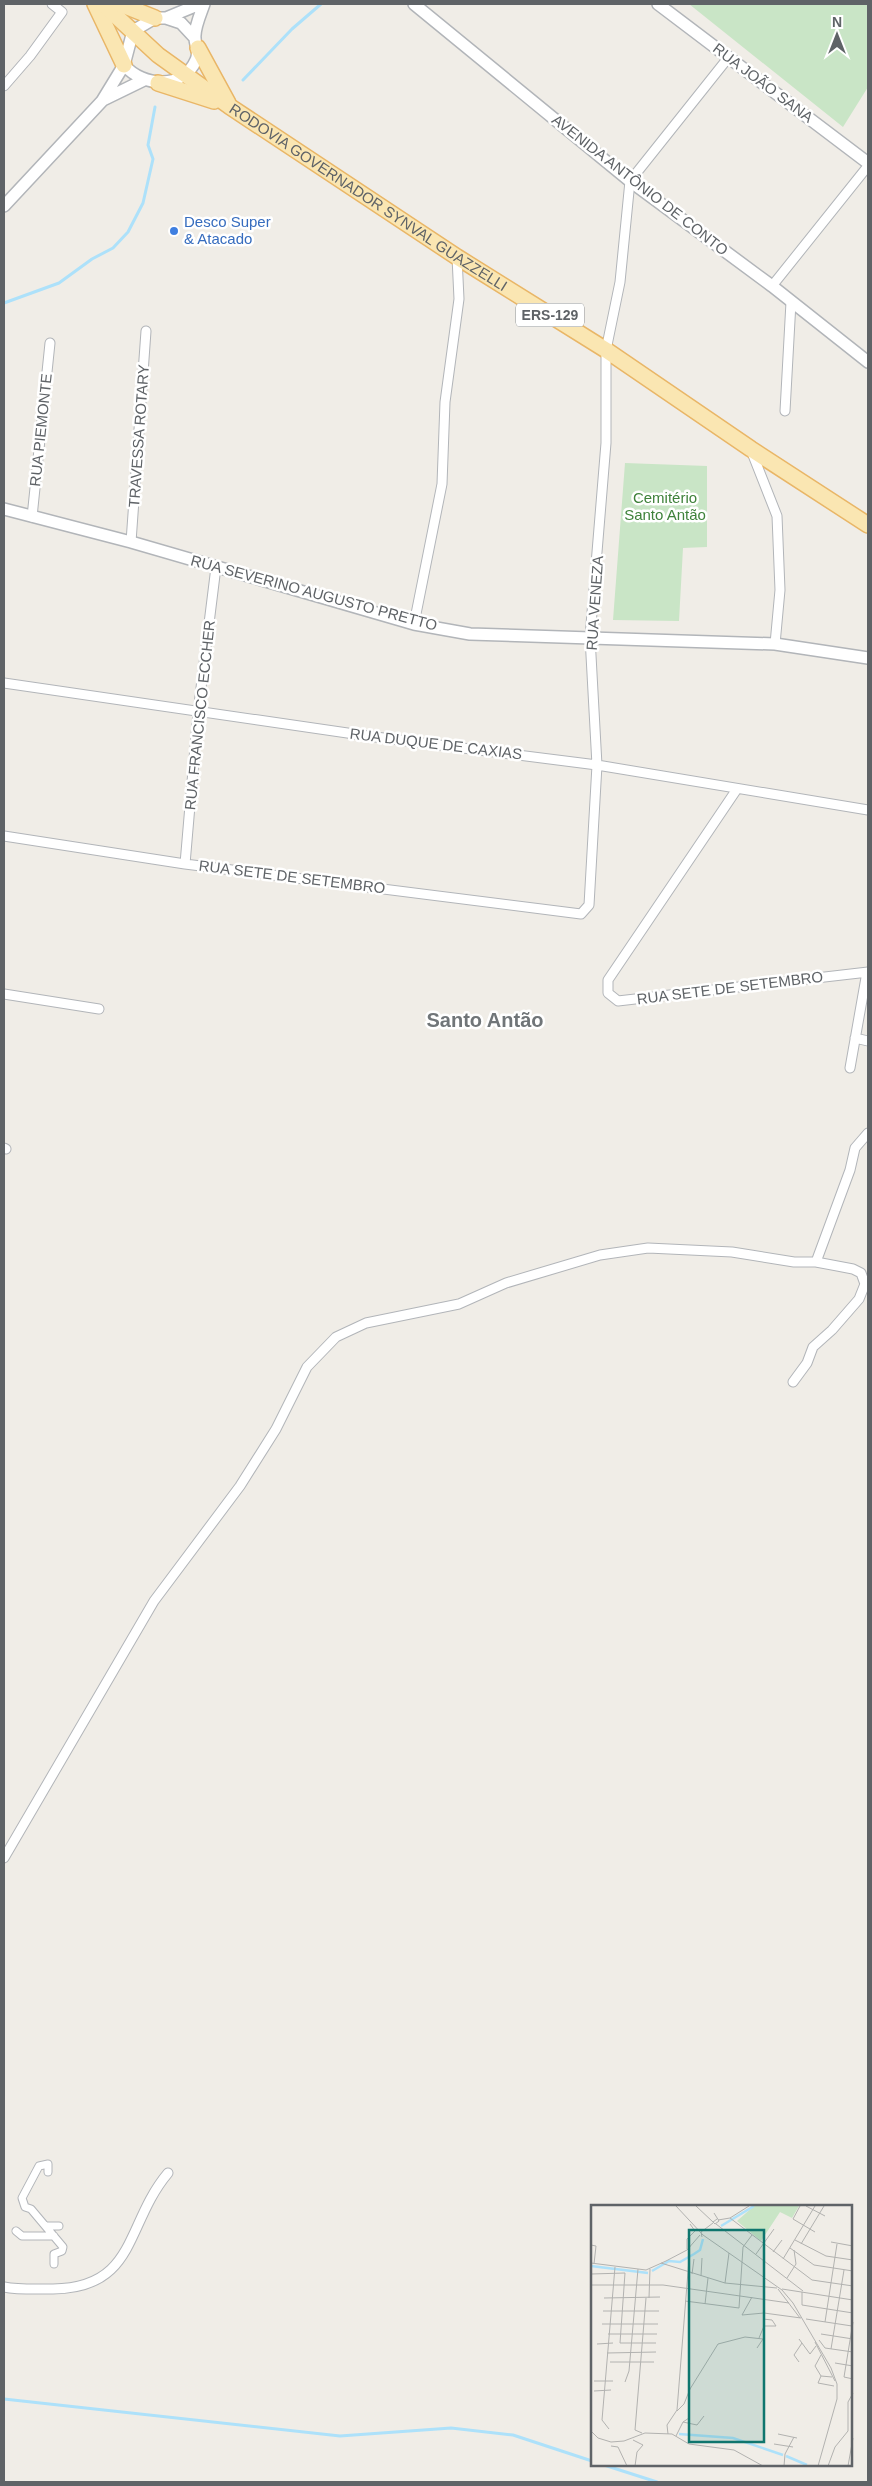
<svg xmlns="http://www.w3.org/2000/svg" width="872" height="2486" viewBox="0 0 872 2486" font-family="Arial,sans-serif">
  <style>
    .green { fill: #c9e5c6 }
    .lines { fill: none; stroke-linecap: round; stroke-linejoin: round }
    .stream { stroke: #ade1fa; stroke-width: 3 }
    .pedestrian-casing { stroke: #b2b5b9; stroke-width: 9 }
    .minor-casing { stroke: #b2b5b9; stroke-width: 11 }
    .tertiary-casing { stroke: #b2b5b9; stroke-width: 14 }
    .primary-casing { stroke: #e9b667; stroke-width: 18 }
    .pedestrian { stroke: #fff; stroke-width: 7 }
    .minor { stroke: #fff; stroke-width: 9 }
    .tertiary { stroke: #fff; stroke-width: 11 }
    .primary { stroke: #fae6b2; stroke-width: 15 }
    .shop-dot { fill: #3f7fe0; stroke: #fff; stroke-width: 2 }
    .labels { text-anchor: middle; stroke-width: 5; stroke-linejoin: round; paint-order: stroke }
    .shield { fill: #fff; stroke: #8f9295; stroke-width: 1 }
    .shield-label { font-size: 14px; font-weight: bold; fill: #5f6367 }
    .street-label { font-size: 15px; fill: #5f6367; stroke: #fff }
    .shop-label { font-size: 15px; fill: #366cbe; stroke: #fff; text-anchor: start }
    .park-label { font-size: 15px; fill: #3f823b; stroke: #fff }
    .district-label { font-size: 20px; font-weight: bold; fill: #707578; stroke: #fff }
    .inset-river { fill: none; stroke: #ade1fa; stroke-width: 2.5 }
    .inset-road { fill: none; stroke: #b2b2b0; stroke-width: 1 }
    .view { fill: #0f766e; fill-opacity: 0.15; stroke: #0f766e; stroke-width: 2.5 }
    .inset-edge { fill: none; stroke: #5f6367; stroke-width: 2.5 }
  </style>
  <rect width="100%" height="100%" fill="#f0ede7"/>
  <path class="green" d="M689,4H868V87L843,127Z
    M625,463L707,466V547L683,548L679,621L613,620Z"/>
  <g class="lines">
    <path class="stream" d="M243,80L292,29L321,4
      M4,303L59,283L92,259L113,248L128,232L143,203L153,159L148,145L155,107
      M4,2399L340,2436L451,2428L513,2435L592,2461
      M604,2465L657,2482"/>
    <g class="pedestrian-casing">
      <path id="pedestrian" d="M48,2172V2164L39,2166L22,2198L25,2207L31,2209L63,2247L62,2251L54,2254V2264
        M47,2226H59
        M16,2231L22,2236H54"/>
    </g>
    <g class="minor-casing">
      <path id="minor" d="M4,86L30,56L62,12L52,4
        M772,286L868,166
        M785,411L791,302
        M751,450L777,516L780,590L775,644
        M32,517L50,343
        M131,542L146,331
        M414,624L442,484L445,402L459,299L457,257
        M4,683L368,736L597,765L868,810
        M737,789L608,980V993L618,1001L868,972
        M4,836L185,864L581,914L589,905L597,765L590,637L606,443V350L620,282L630,181L728,58
        M185,864L198,712L216,567
        M4,994L99,1009
        M855,1038L868,1041
        M850,1068L867,972
        M4,1148L6,1149
        M816,1262L850,1170L855,1148L868,1133
        M4,1858L154,1601L240,1486L276,1429L307,1367L336,1337L366,1323L459,1304L506,1283L600,1255L648,1248L732,1252L794,1262H816L853,1269L861,1273L865,1284L859,1299L832,1330L813,1347L807,1363L793,1382
        M4,2287C19,2290 37,2289 53,2289C137,2288 125,2224 168,2173"/>
    </g>
    <g class="tertiary-casing">
      <path id="tertiary" d="M200,4L166,18H155L133,31L124,65C143,87 183,90 196,60C200,52 195,46 195,38C194,28 201,13 204,4
        M414,4L630,181L772,286L868,362
        M658,4L868,163
        M166,18L181,23L194,37
        M103,100L144,80
        M4,206L102,101L124,65
        M4,509L131,542L414,624L470,634L775,644L868,658"/>
    </g>
    <g class="primary-casing">
      <g id="primary">
        <path d="M95,4L124,65"/>
        <path id="s1" d="M103,4L158,55L229,106L457,257L606,350L751,449L868,525"/>
        <path d="M120,4L155,18"/>
        <path d="M198,48L228,103"/>
        <path d="M158,83L214,101"/>
      </g>
    </g>
    <use href="#pedestrian" class="pedestrian"/>
    <use href="#minor" class="minor"/>
    <use href="#tertiary" class="tertiary"/>
    <use href="#primary" class="primary"/>
  </g>
  <circle class="shop-dot" cx="174" cy="231" r="5"/>
  <g class="labels">
    <rect class="shield" x="516" y="303.5" width="68" height="23" rx="4"/>
    <g class="shield-label">
      <text x="550" y="320">ERS-129</text>
    </g>
    <g class="street-label">
      <text transform="translate(763 83) rotate(37)" y="5">RUA JOÃO SANA</text>
      <text transform="translate(640 185) rotate(38)" y="5">AVENIDA ANTÔNIO DE CONTO</text>
      <text dy="5" stroke="none"><textPath href="#s1" startOffset="329">RODOVIA GOVERNADOR SYNVAL GUAZZELLI</textPath></text>
      <text transform="translate(41 430) rotate(-84)" y="5">RUA PIEMONTE</text>
      <text transform="translate(139 436) rotate(-86)" y="5">TRAVESSA ROTARY</text>
      <text transform="translate(314 593) rotate(15)" y="5">RUA SEVERINO AUGUSTO PRETTO</text>
      <text transform="translate(595 603) rotate(-86)" y="5">RUA VENEZA</text>
      <text transform="translate(200 715) rotate(-84)" y="5">RUA FRANCISCO ECCHER</text>
      <text transform="translate(436 744) rotate(7)" y="5">RUA DUQUE DE CAXIAS</text>
      <text transform="translate(292 877) rotate(7)" y="5">RUA SETE DE SETEMBRO</text>
      <text transform="translate(730 988) rotate(-7)" y="5">RUA SETE DE SETEMBRO</text>
    </g>
    <g class="shop-label">
      <text x="184" y="227">Desco Super<tspan x="184" dy="17">&amp; Atacado</tspan></text>
    </g>
    <g class="park-label">
      <text x="665" y="503">Cemitério<tspan x="665" dy="17">Santo Antão</tspan></text>
    </g>
    <g class="district-label">
      <text x="485" y="1027">Santo Antão</text>
    </g>
  </g>
  <g transform="translate(591 2205)">
    <rect width="261" height="261" fill="#f0ede7"/>
    <path d="M163,1H208L201,13L189,7L170,36L146,16Z" fill="#c9e5c6"/>
    <path class="inset-river" d="M130,21L163,1M0,61L57,68M61,66L78,56L89,57L103,49L109,45L112,34M88,229L142,233L192,250M195,251L216,260"/>
    <path class="inset-road" d="M85,1L112,30L191,85L202,98L240,163L246,179V194L227,261M105,1L122,17M209,1L202,14L224,27M215,1L234,11M123,8L128,16L124,19L122,17L126,14M139,13L158,1M127,15L139,13L221,75L262,81M125,19L212,86M111,32L110,27L122,18M204,35L235,51L262,55M240,37L262,41M210,39L233,1M0,40L5,41L3,59M199,43L223,60L262,66M96,44V34L104,26L99,19M182,47L191,35M165,49L183,24M192,54L224,1M75,56L96,45L109,30M0,58L55,65L75,56M70,58L134,78L186,83M0,69L34,68L29,138H65M101,69L103,54M110,71L111,53M196,73L205,59L203,45M134,78L138,48M0,80H72L198,98M187,84L209,113M191,84L262,95M211,87V100L262,108M161,92L151,110L173,108L210,113M13,93L69,92M58,93L59,64M94,96L148,103L152,42L161,30M114,99L117,73M12,106H68M215,114L261,121M234,117L246,39M262,117L253,172L262,174M11,119H67M17,129H66M230,129L262,134M168,133L173,121H185L181,115L172,114M208,134L219,149L225,141M228,135L234,143L262,147M224,137L244,176M6,139L22,138M240,144L253,65M16,148L65,147M230,150L224,161L230,171L241,172M19,157H63M208,157L203,150L211,138M244,158L262,161M230,171L227,178L243,181M3,176H22M34,177L38,166L47,64M3,186L20,185M86,206L93,199L99,184L127,139L154,132L172,134L166,143M92,217L106,220L113,211M18,224L11,215L24,62M0,226L7,233L20,237L33,236L54,228L81,229L98,239L143,245L172,261M51,228L44,225L55,93M77,229L76,220L86,205L98,54M187,229L206,233M85,231L92,217L98,213M42,235L52,240L46,247L44,261M183,239L202,242M20,241L27,242L36,261M193,261L194,249L203,232M237,261L244,242L257,226V197L262,188M257,261L262,233"/>
    <path class="view" d="M98,25H173V237H98Z"/>
    <rect width="261" height="261" class="inset-edge"/>
  </g>
  <rect width="872" height="2486" fill="none" stroke="#5f6367" stroke-width="10"/>
  <g transform="translate(837 35)" stroke="#ffffff" stroke-width="4" paint-order="stroke">
  <path d="M0-4L9 19L0 12L-9 19Z" fill="#5f6367"/>
  <text y="-8" font-size="14" font-weight="bold" text-anchor="middle" fill="#5f6367">N</text>
  </g>
</svg>
